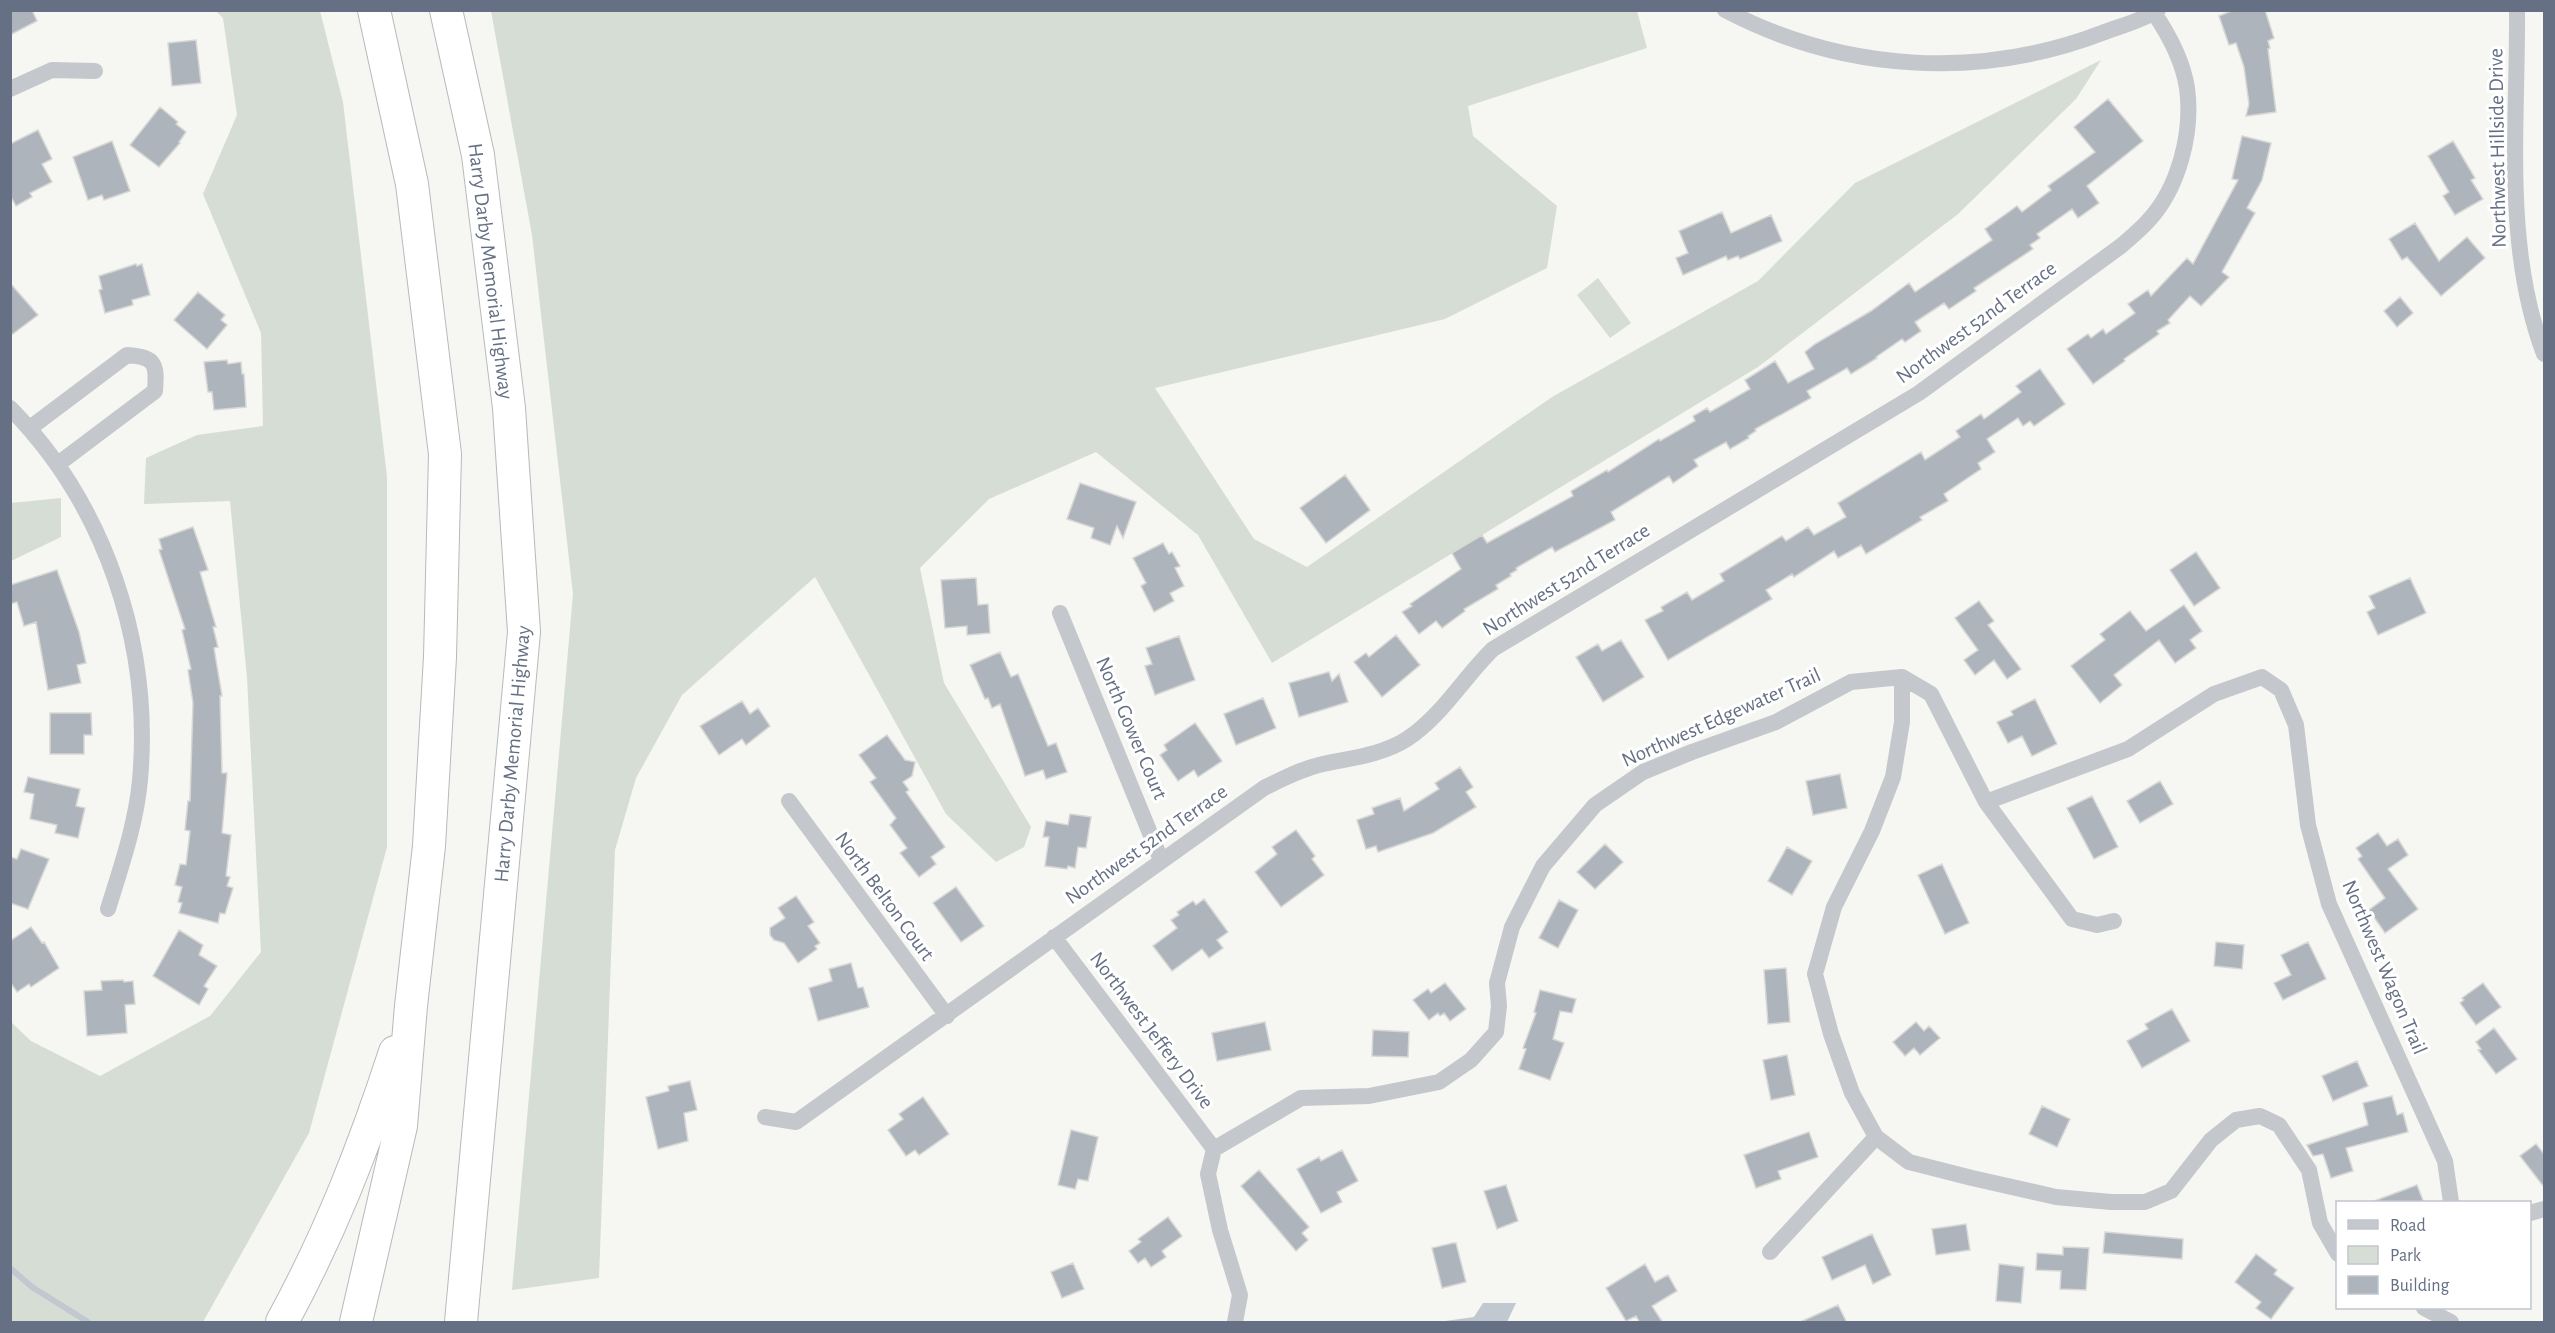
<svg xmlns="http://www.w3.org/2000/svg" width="2555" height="1333" viewBox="0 0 2555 1333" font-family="'Alegreya Sans',sans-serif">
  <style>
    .green { fill: #d6ddd4 }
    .water { fill: #c1c8cf }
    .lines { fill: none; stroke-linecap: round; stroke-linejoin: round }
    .stream { stroke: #c1c8cf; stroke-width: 6 }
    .building { fill: #aeb4bb; stroke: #d7d8d6; stroke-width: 1.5 }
    .highway-casing { stroke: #b7b9bd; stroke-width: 34 }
    .street { stroke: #c4c7cb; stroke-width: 16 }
    .highway { stroke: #fff; stroke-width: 32 }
    .labels { text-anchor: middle; stroke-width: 6; stroke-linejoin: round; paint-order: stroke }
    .street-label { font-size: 21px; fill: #657084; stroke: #fff }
  </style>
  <rect width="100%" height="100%" fill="#f6f6f3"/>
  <path class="green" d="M216,11H320L343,102L387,477V847L309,1133L203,1322H11V1022L31,1041L100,1076L210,1016L261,952L247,678L230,501L144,504L146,458L197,435L263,426L261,333L203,194L237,115L223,18Z
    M491,11H1637L1647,48L1468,106L1473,136L1557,206L1547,268L1445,319L1155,388L1254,539L1307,567L1552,397L1758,281L1855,183L2101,60L2076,99L1958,214L1758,367L1272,663L1198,535L1096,452L989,499L920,568L944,683L1031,827L1024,847L996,862L946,814L815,577L682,695L636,778L615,850L599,1278L512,1290L573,594L532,235Z
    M1598,278L1631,323L1610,338L1577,295Z
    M61,498V537L11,561V503Z"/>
  <path class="water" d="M1483,1303H1516L1507,1322H1438L1474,1317Z"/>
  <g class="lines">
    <path class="stream" d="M10,1268L32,1287L88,1322"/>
  </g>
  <path class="building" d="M10,10H32L37,21L10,35Z
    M2234,10H2265L2274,38L2268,41L2270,48L2268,49L2276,112L2246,116L2249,104L2244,67L2236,43L2229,45L2219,16Z
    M196,40L201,83L172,86L168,43Z
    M2108,99L2143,141L2087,186L2099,203L2078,218L2072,209L2037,234L2040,238L2030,245L2033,249L1974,288L1976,291L1949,309L1944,303L1915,322L1921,331L1905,342L1902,339L1876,357L1877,358L1851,374L1847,368L1807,391L1811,398L1755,429L1756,431L1748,436L1749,438L1730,449L1726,442L1694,460L1698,466L1673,483L1669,476L1611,512L1615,520L1555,552L1552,547L1516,568L1517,570L1510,574L1511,576L1496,585L1498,589L1464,609L1465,611L1442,628L1436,621L1419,634L1402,612L1412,606L1410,604L1461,569L1452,553L1482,535L1487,543L1573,496L1571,491L1607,470L1608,472L1659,439L1660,441L1695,421L1693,416L1707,408L1710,412L1750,389L1745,380L1775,361L1788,383L1814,369L1805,352L1815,344L1871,311L1909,283L1915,292L1992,240L1985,229L2017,206L2022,212L2051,190L2048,186L2095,152L2074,127Z
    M160,107L178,122L176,124L186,132L179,142L180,143L159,167L130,145Z
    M38,130L52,159L42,164L52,182L30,193L32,197L16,206L10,195V144Z
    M2242,136L2271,143L2262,180L2247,208L2255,213L2222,272L2229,277L2201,306L2190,296L2168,320L2170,323L2157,331L2159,334L2124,359L2125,361L2093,384L2067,349L2088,334L2091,338L2103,329L2106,334L2135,313L2128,304L2148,290L2151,296L2187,258L2193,264L2238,180L2232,179Z
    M112,141L130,191L104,200L102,195L88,200L73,157Z
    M2453,141L2475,178L2471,180L2483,199L2455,215L2443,196L2449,192L2428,156Z
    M1722,212L1731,233L1771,215L1782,241L1740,259L1738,256L1728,260L1726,256L1683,275L1676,258L1688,253L1679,231Z
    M2415,223L2439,261L2467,237L2485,258L2441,296L2407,257L2402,260L2389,239Z
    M136,264L137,266L142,264L150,295L132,300L133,305L105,313L99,290L102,289L99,276Z
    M10,283L38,315L10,336Z
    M198,292L225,315L221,320L227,325L207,349L174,320Z
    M2400,297L2413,313L2397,327L2384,311Z
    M227,360L228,364L241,362L242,374H244L246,407L214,410L212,392H208L204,362Z
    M2040,369L2065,404L2034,426L2030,421L2023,426L2018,418L1987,439L1995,452L1978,463L1981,469L1944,494L1948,501L1920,517L1922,520L1866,554L1861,545L1838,558L1834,551L1794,577L1792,574L1766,590L1772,599L1668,660L1645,620L1663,611L1661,607L1687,592L1692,600L1724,581L1720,574L1782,536L1786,541L1808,527L1814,535L1846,517L1838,503L1921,452L1925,460L1960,437L1956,431L1981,414L1984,419L2021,392L2016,386Z
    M1345,475L1370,510L1326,543L1300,508Z
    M1080,483L1136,502L1123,538L1117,526L1110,545L1091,538L1094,528L1067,519Z
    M193,527L208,570L200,572L216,627H213L218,647L214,648L222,696H220L222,773H227L222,833L231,835L226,876L230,877L227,886L233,888L225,914L220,913L218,923L179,913L182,903L178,902L182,887L175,885L180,864L186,865L190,831L185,830L188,801H190L193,703L188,670L191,669L182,630L185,629L159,550L162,549L159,539Z
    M1163,543L1169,554L1172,552L1180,566L1175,568L1184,586L1170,593L1174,601L1154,612L1141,586L1146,583L1133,558Z
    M2196,552L2220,588L2194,606L2170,570Z
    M57,570L79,632L86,663L77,665L81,683L48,690L36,622L24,626L17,602L10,604V585Z
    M976,578L978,605L988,604L990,633L967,635V626L945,628L941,580Z
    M2410,578L2426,613L2378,635L2367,612L2375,608L2369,596Z
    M1979,601L1994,621L1988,625L2021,669L2007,679L1994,660L1975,675L1964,660L1978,650L1955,618Z
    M2184,605L2202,631L2190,640L2196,648L2175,663L2159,640L2114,675L2122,685L2100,703L2071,666L2105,640L2100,634L2130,611L2146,631Z
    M1396,635L1420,665L1382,697L1354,662L1366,653L1369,657Z
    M1179,636L1195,680L1155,695L1145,666L1152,664L1146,648Z
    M1621,640L1644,677L1603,702L1576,657L1598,644L1602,651Z
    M1000,652L1011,677L1018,674L1048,746L1056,743L1067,772L1046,779L1043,770L1025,776L1000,704L992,708L988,698L985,699L970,665Z
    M1329,672L1332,681L1339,674L1348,702L1299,717L1289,683Z
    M1263,698L1276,728L1236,745L1224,714Z
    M2035,699L2057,744L2032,756L2022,736L2008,743L1997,722L2013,715L2011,711Z
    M742,701L750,714L758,708L770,726L746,745L742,739L719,755L700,726Z
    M50,713H91L92,735H84V754H50Z
    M1195,723L1222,761L1198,777L1194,770L1178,781L1160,755L1167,750L1164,745Z
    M887,735L905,760L915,762L912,776L903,782L909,790L906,792L945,847L931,857L936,864L919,877L900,853L907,848L890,825L896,818L870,782L876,778L859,755Z
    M1460,767L1473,787L1466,792L1476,807L1433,833L1378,852L1376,846L1366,849L1357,820L1374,814L1372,808L1400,798L1404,811L1439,789L1435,783Z
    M1840,774L1847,808L1813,815L1806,781Z
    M28,777L80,789L76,806L85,808L78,838L55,833L57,825L30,819L34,794L24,792Z
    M2160,781L2173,804L2140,823L2127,801Z
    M2092,796L2118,847L2094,859L2067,808Z
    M1070,814L1091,817L1086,848L1078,847L1075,868L1068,866L1067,869L1045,866L1049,837H1043L1046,821L1068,825Z
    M1296,830L1315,856L1312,859L1324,875L1281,907L1255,872L1277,854L1272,847Z
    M2378,833L2387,846L2398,839L2408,855L2388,869L2418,909L2385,933L2369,910L2385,898L2358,859L2362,856L2356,848Z
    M1605,844L1623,862L1595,889L1577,872Z
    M1787,847L1812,861L1792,895L1768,881Z
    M21,849L49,859L28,909L10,903V857L17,859Z
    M1942,864L1969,923L1945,934L1918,875Z
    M956,887L984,926L961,942L933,903Z
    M796,896L814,922L808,926L820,943L815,946L817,949L798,963L784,943L774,940L770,935V928L785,918L778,908Z
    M1204,899L1228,932L1217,940L1223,948L1209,958L1202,949L1172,971L1153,946L1177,928L1171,920L1179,915L1177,912L1193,901L1196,905Z
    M1559,900L1578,910L1558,948L1539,938Z
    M31,927L42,943L44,942L59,968L31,987L29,984L17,992L10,982V941Z
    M179,930L203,945L199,955L217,966L204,986L208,989L199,1005L153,976Z
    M2216,942L2244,945L2242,969L2214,966Z
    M2308,942L2326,979L2283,1000L2274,983L2291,975L2281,955Z
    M851,963L858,988L863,987L869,1007L818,1021L809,988L832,981L829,969Z
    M1786,968L1790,1022L1768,1024L1764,970Z
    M123,980L124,982L133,981L135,1004L125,1005L127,1033L87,1036L84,991L102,990L101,981Z
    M1445,983L1466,1009L1450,1021L1444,1013L1440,1016L1438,1013L1429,1020L1413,1000L1428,989L1431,993Z
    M2483,983L2501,1007L2476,1025L2460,1003L2464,1000L2462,998Z
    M1540,990L1576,999L1572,1013L1560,1011L1553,1039L1564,1043L1550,1080L1519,1069L1526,1049L1523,1048L1536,1013L1534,1012Z
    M2172,1009L2190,1041L2142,1068L2127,1041L2148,1029L2145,1024Z
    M1265,1022L1271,1050L1217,1061L1212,1033Z
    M1916,1022L1924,1031L1929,1026L1940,1038L1920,1055L1914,1048L1905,1056L1893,1042Z
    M2494,1028L2517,1059L2496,1074L2478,1050L2481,1049L2476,1042Z
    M1373,1030L1409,1032L1408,1057L1372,1056Z
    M1787,1055L1795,1095L1771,1100L1763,1060Z
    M2357,1061L2368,1086L2333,1101L2322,1076Z
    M690,1081L697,1110L684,1113L688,1141L658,1149L646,1097L669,1091L668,1086Z
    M2392,1096L2397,1115L2403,1113L2408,1132L2346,1148L2353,1171L2331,1178L2323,1154L2313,1156L2307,1145L2368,1125L2363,1103Z
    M923,1097L949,1134L919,1155L915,1150L906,1156L888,1130L903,1119L899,1114Z
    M2042,1106L2070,1119L2057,1147L2029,1134Z
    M1071,1130L1098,1137L1088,1181L1078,1179L1075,1189L1058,1185Z
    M1809,1132L1818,1157L1778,1171L1781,1179L1756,1188L1744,1155Z
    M2536,1144L2544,1154V1187L2520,1156Z
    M1342,1150L1358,1181L1337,1192L1342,1202L1321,1213L1297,1169L1319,1157L1321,1161Z
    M1259,1170L1309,1227L1302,1233L1308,1240L1296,1251L1241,1186Z
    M1506,1185L1518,1221L1497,1229L1484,1191Z
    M2417,1185L2424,1203H2374V1201Z
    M1168,1217L1182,1236L1162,1251L1166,1257L1151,1267L1145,1258L1138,1263L1129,1251L1141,1242L1138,1239Z
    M1966,1224L1970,1250L1936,1255L1932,1229Z
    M2105,1232L2183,1239L2182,1259L2103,1253Z
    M1872,1234L1891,1275L1873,1284L1865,1265L1832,1280L1822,1257Z
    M1453,1243H1456L1466,1282L1442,1288L1432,1248Z
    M2063,1247L2089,1248L2086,1290L2060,1289L2061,1271L2036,1270L2037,1253L2063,1255Z
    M2256,1254L2277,1270L2274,1274L2294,1288L2271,1319L2256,1308L2261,1302L2235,1282Z
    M1073,1263L1084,1289L1062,1298L1051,1272Z
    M1645,1264L1655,1282L1668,1275L1677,1291L1652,1306L1663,1323H1640L1636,1316L1626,1321L1606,1288Z
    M1999,1264L2024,1267L2021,1303L1996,1301Z
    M1838,1305L1847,1323H1798Z"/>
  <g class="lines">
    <g class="highway-casing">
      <path id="highway" d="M446,10L478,155L509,408L524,632L461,1322
        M282,1322C330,1234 364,1147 395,1052
        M356,1322L401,1126L411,1006L429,846L440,657L445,454L412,184L374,10"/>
    </g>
    <path class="street" d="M1725,10C1843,72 1979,80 2102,33C2120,26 2142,21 2158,10
      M2517,10C2518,124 2503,245 2544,354
      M10,89L52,70L95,71
      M10,408C106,505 152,645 140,780C136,824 121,867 108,909
      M30,428L127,355C156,357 157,364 155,391L58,464
      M1060,613L1161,860
      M1902,677V722L1893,777L1872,831L1834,907L1815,974L1831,1034L1852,1093L1876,1137L1909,1162L1972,1178L2056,1197L2111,1202H2145L2171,1191L2211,1140L2236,1120L2260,1116L2279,1125L2309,1170L2320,1223L2338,1254
      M1902,677L1931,694L1986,802L2128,749L2214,694L2262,677L2281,690L2296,725L2308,825L2329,904L2445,1161L2451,1202
      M789,801L947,1016
      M1986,802L2072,919L2097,925L2114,921
      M1054,937L1214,1149
      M765,1117L796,1122L1264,788C1282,779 1299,770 1319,765C1349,758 1380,756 1407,739C1442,716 1464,677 1493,649L1919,393L2121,246C2130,238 2140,230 2148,221C2179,188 2193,132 2187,88C2183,62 2169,35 2154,13
      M2530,1213L2544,1209
      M1770,1252L1876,1137
      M2424,1308L2451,1322
      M1235,1322L1240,1295L1220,1230L1208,1174L1214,1149L1301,1098L1369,1096L1439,1082L1471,1060L1496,1032L1499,1006L1497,983L1512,927L1543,866L1595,805L1643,772L1692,752L1776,722L1851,682L1902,677"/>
    <use href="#highway" class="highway"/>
  </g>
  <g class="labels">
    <g class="street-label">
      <text transform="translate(2497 148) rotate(-91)" y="7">Northwest Hillside Drive</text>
      <text transform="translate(491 271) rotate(83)" y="7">Harry Darby Memorial Highway</text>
      <text transform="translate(1976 322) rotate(-36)" y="7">Northwest 52nd Terrace</text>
      <text transform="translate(1566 579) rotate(-32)" y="7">Northwest 52nd Terrace</text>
      <text transform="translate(1721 717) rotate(-24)" y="7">Northwest Edgewater Trail</text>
      <text transform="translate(1132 728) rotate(67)" y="7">North Gower Court</text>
      <text transform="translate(512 754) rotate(-85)" y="7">Harry Darby Memorial Highway</text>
      <text transform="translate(1146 844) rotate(-35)" y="7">Northwest 52nd Terrace</text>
      <text transform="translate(885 896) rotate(54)" y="7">North Belton Court</text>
      <text transform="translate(2385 967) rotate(67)" y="7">Northwest Wagon Trail</text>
      <text transform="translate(1152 1030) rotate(53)" y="7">Northwest Jeffery Drive</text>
    </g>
  </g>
  <rect width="2555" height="1333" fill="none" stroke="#657084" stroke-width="24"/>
  <rect x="2336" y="1201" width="195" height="108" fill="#ffffff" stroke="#c1c6ce" stroke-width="1.5"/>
  <rect x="2348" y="1220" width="30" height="9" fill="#c4c7cb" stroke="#c1c6ce" stroke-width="1.5"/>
  <text x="2390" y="1231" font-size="18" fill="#657084">Road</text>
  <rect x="2348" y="1246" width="30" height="18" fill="#d6ddd4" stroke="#c1c6ce" stroke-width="1.5"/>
  <text x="2390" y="1261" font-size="18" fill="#657084">Park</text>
  <rect x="2348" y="1276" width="30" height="18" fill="#aeb4bb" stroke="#c1c6ce" stroke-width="1.5"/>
  <text x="2390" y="1291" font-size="18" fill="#657084">Building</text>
</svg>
